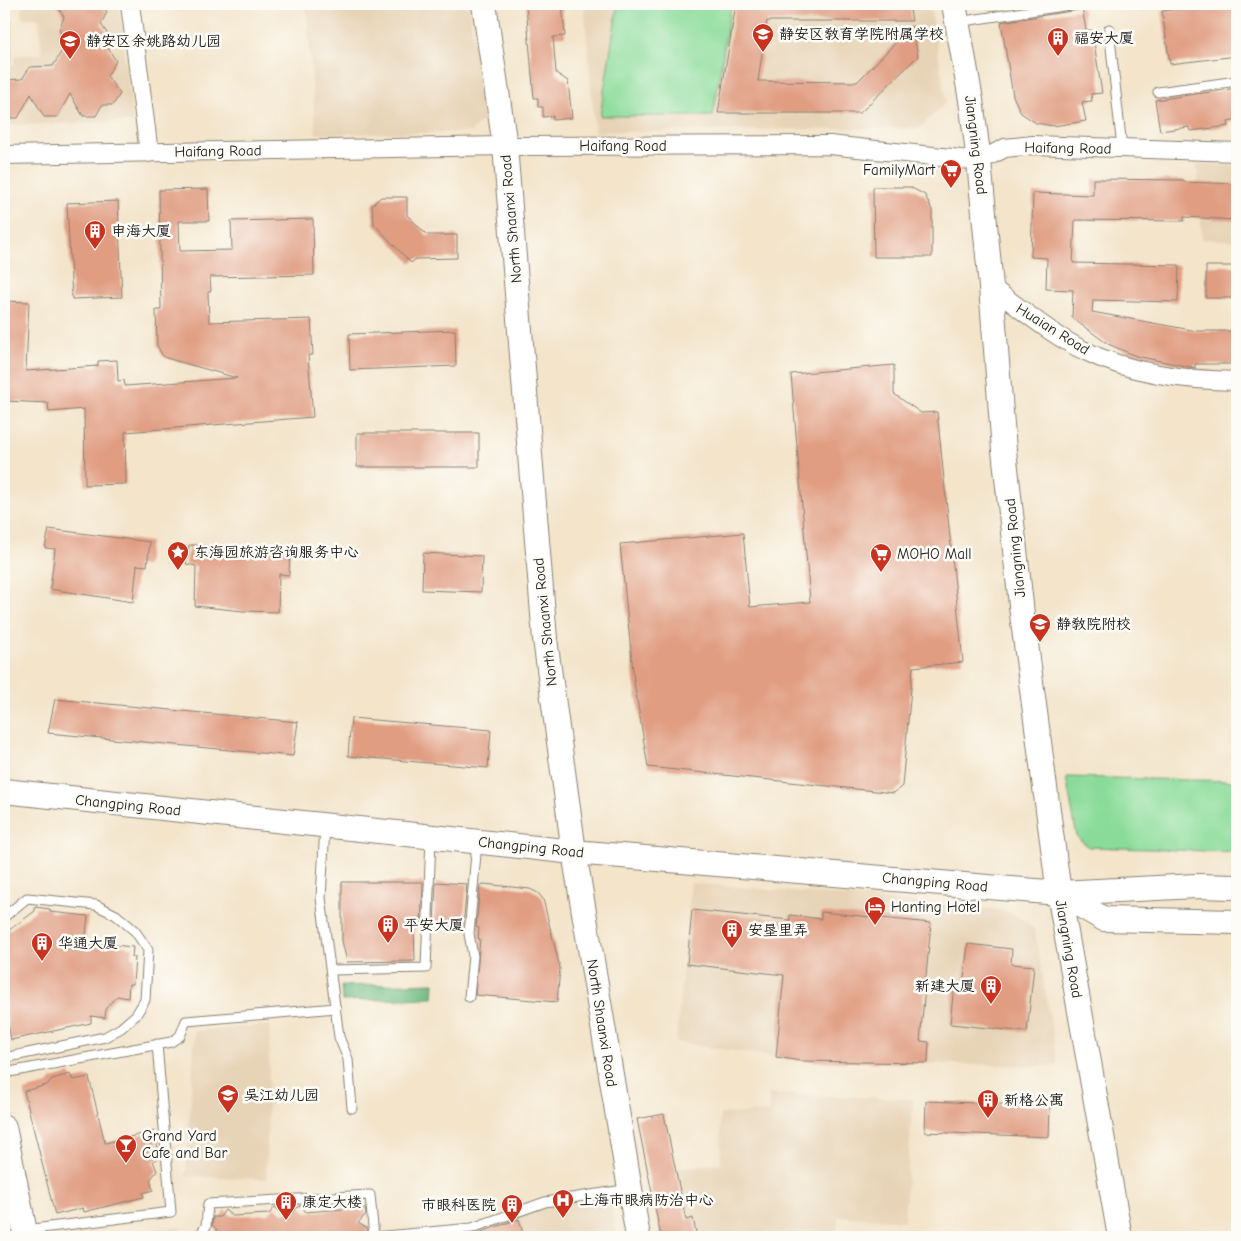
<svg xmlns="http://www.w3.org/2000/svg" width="1241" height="1241" viewBox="0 0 1241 1241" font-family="'Comic Neue','LXGW WenKai TC',sans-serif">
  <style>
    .built { fill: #e7d4b7 }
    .green { fill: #8adb9a; stroke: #537c5b }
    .forest { fill: #6fbb82; stroke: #466c4f }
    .building { fill: #e09d82 }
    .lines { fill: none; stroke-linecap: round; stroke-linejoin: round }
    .lane-casing { stroke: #888073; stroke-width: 11 }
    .street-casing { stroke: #888073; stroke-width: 20 }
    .secondary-casing { stroke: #888073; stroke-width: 26 }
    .lane { stroke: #fff; stroke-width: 9 }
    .street { stroke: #fff; stroke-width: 18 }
    .secondary { stroke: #fff; stroke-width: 24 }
    .labels { text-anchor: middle; stroke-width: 5; stroke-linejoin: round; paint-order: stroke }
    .poi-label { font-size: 15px; fill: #1c1c1c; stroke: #fdfcf7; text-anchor: start }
    .street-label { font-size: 15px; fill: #1c1c1c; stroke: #fdfcf7 }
  </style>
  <rect width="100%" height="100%" fill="#fdfcf7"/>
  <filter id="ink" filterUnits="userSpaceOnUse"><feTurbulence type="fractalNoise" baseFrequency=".02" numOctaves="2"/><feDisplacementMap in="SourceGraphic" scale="10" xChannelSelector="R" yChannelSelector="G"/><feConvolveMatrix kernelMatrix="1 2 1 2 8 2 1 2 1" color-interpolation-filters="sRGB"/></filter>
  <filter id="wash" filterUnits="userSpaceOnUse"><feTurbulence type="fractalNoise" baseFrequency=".0096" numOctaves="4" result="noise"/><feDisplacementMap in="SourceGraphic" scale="20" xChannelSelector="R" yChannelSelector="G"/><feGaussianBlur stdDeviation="1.12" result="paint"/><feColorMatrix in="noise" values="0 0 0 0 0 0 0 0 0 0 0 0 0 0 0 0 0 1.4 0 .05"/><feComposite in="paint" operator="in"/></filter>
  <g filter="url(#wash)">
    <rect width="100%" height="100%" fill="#f3e4ca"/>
    <path class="built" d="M22,4H119L133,122L4,125V65L14,64L15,56L42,54L39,18H22Z
      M306,4H469L483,120L470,132L316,134Z
      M584,4H930L946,102L920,128L595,132Z
      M1197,164L1237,166V241L1202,239Z
      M691,883L1001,910L1021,918L1035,931L1058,1066L801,1061L676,1042Z
      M270,1025L266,1179L186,1176L195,1031Z
      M769,1094L913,1099L904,1221L838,1216L837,1237H697L693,1218L686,1220L675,1168L721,1164L720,1114L769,1112Z
      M610,1197L617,1237H455V1233L477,1232L550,1205Z
      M180,1227L179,1237H86Z"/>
    <path class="green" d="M618,4H731L713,116H600Z
      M1066,777L1237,781V852L1089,847L1077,837Z"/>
    <path class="forest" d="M434,983L433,998L342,1001L341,986Z"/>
    <g id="blocks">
      <path class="building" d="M56,4H101L107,12L101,24L112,41L108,48L116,61L107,76L120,94L113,105H102L96,116H83L70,94L57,117H44L31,94L18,118H4V80L22,79L30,67L53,66L67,42L59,30L64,17Z
        M562,4L565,36L553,37L556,73L568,81L572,118L553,120V116L543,117V107H538V98H534L526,6Z
        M736,4H909L912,21H767L758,81L857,82L912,26L918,56L860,113H718Z
        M1219,4H1237V56L1170,64L1162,11Z
        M1082,7L1086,30H1092L1102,93L1091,94L1092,101L1082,102L1086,121L1053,126L1036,123L1021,113L1013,96L1001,22L1078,10Z
        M1237,88V120L1228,122L1229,126L1190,131L1189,127L1160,131L1155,100Z
        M1093,179L1184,180V182L1237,184V220L1184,217V221L1075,220L1073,263L1179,265L1178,302L1093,300L1092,312L1197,331H1237V364H1195V368L1136,356L1108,344L1072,318L1073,290L1046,289L1047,258L1031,257L1033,193L1093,195Z
        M873,187H910L925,195L932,210V257H874Z
        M208,189L209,221H179L180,251L232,250L231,221L313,219L314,275L210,277L211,291L208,292L209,322L311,319L313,355H308L313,417L125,432L126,484L85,485L84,409L49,412L48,403L4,401V301L29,302L26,371L98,366V361L117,360L118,381L124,380L125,386L237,378L166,358L162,355L157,345L156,310H161L159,190Z
        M381,197H407V215L427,235H457V258L416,259L411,263L374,224L372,205Z
        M118,201L122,297L72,299L67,203Z
        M1206,266H1237V298H1206Z
        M455,330L456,366L350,370L349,334Z
        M894,365V394L921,413L937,412L963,662L913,667L902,786L894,793L648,767L634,681L620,544L743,533L750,607L810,602L791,374Z
        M357,433H479V467H357Z
        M49,529L150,542L147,566L137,565L133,602L50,589L55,549L45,548Z
        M189,545L290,550L289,575L279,574L278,612L243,611L195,606L196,566L186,564Z
        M423,553L482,556L481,592L422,590Z
        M55,699L298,722L293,756L48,733Z
        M351,718L491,730L488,768L348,756Z
        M342,882H423L421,924L419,923V927H414L415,961L347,962L342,941Z
        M436,882L467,884L463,926L434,924Z
        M484,884L530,889L538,893L543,899L560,968L557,1002L475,995L480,939L478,938L479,928L476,927L480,885Z
        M35,907L50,909V912L88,916L85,942L133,947L132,957H135L133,984H129L128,998L117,996L106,1008L105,1018L91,1016V1023L11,1040L4,1002L5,931H8L35,911Z
        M692,910L790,920V915L821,919V912L931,923L920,1041L929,1042L928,1063L801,1061L776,1057L784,975L687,964Z
        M968,944L1012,949L1011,964L1034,966L1027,1032L950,1024L954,985L963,986Z
        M70,1074L73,1080L89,1077L105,1143L154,1131L160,1158L153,1161L157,1171L150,1180L153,1190L143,1193L144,1197L84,1212L83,1208L55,1215L24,1091L47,1085L52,1079Z
        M926,1101L1050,1106L1049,1137L925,1132Z
        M664,1114L686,1220L693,1218L697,1237H661L637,1119Z
        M349,1203L355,1209L365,1208L366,1214L358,1223L367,1228L368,1237H211L217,1230L212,1225L213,1217H220L225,1210L232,1216L269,1214L275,1207L282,1213L293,1212L300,1205L306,1212L343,1209Z
        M519,1219L524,1237H472V1235Z"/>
    </g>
  </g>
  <g filter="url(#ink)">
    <use href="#blocks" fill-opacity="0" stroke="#888073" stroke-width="1"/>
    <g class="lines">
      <g class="lane-casing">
        <path id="lane" d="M957,22L1077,4
          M1109,29L1122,148
          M4,62V4
          M1158,92L1237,81
          M325,826L321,898L339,1037L348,1059L352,1108
          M4,917L27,898L96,905L116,915L135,931L148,950L145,1000L136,1015L121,1028L105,1037L4,1058
          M332,970L426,968L431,837
          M469,997L473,956L469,934L477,842
          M4,1073L171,1042L180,1036L186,1021L336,1008
          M25,1230L171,1212L157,1044
          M199,1237L206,1226L208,1204L370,1195L374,1237
          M374,1237L472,1228L545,1202L630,1189"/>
      </g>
      <g class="street-casing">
        <path id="street" d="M130,4L149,153
          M4,155L505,146L830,145L979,161L1005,148L1033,145L1237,152
          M991,287C1020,308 1052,335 1083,350C1131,374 1186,380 1237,381"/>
      </g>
      <g class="secondary-casing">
        <path id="secondary" d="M484,4L505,146L545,639L574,852L638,1237
          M954,4L971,100L979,161L991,287L1004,450L1022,614L1059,893L1120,1237
          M4,791L574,852L1059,893L1196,886L1237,887
          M1059,893L1104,919L1237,922
          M4,1127L26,1237"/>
      </g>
      <use href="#lane" class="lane"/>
      <use href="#street" class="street"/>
      <use href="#secondary" class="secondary"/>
    </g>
  </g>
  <defs>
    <g id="school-pin" transform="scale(1.125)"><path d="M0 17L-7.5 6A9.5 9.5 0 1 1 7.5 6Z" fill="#c8321e" stroke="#fdfcf7"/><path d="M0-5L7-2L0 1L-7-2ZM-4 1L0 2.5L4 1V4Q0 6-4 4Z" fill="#fff"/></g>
    <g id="building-pin" transform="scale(1.125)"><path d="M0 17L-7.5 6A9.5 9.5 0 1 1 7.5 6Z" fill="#c8321e" stroke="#fdfcf7"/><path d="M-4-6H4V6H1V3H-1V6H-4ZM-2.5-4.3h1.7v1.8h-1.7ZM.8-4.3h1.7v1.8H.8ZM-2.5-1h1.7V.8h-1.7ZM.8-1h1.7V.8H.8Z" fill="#fff"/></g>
    <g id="supermarket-pin" transform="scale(1.125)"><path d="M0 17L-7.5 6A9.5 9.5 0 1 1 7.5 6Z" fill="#c8321e" stroke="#fdfcf7"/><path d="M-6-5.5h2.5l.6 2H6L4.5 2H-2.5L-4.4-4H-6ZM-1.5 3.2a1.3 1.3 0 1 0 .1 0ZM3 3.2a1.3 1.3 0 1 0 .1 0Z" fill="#fff"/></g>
    <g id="sight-pin" transform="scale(1.125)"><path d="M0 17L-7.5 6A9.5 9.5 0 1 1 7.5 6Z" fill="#c8321e" stroke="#fdfcf7"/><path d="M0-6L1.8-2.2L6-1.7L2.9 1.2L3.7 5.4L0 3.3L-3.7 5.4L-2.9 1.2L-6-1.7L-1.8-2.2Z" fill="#fff"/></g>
    <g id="hotel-pin" transform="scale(1.125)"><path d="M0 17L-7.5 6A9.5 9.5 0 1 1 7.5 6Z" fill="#c8321e" stroke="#fdfcf7"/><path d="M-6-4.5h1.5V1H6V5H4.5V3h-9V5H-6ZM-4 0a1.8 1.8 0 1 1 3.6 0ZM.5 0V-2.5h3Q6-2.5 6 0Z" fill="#fff"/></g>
    <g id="bar-pin" transform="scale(1.125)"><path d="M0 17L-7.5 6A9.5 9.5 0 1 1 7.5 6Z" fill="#c8321e" stroke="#fdfcf7"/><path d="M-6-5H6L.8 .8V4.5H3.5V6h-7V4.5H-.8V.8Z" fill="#fff"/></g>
    <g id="hospital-pin" transform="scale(1.125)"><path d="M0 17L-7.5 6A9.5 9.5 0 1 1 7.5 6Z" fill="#c8321e" stroke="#fdfcf7"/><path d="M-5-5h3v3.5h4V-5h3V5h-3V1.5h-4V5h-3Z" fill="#fff"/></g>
  </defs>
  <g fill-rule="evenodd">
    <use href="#school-pin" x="763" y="34"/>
    <use href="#building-pin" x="1058" y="38"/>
    <use href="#school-pin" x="70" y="41"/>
    <use href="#supermarket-pin" x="951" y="170"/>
    <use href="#building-pin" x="95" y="231"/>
    <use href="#sight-pin" x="178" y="552"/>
    <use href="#supermarket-pin" x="881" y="554"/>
    <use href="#school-pin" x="1040" y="624"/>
    <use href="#hotel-pin" x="875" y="907"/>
    <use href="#building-pin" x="388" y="925"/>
    <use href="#building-pin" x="732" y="930"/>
    <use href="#building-pin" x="42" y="943"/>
    <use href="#building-pin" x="991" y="986"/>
    <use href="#school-pin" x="228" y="1095"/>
    <use href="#building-pin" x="988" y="1100"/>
    <use href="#bar-pin" x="126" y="1145"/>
    <use href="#hospital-pin" x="563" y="1200"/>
    <use href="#building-pin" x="286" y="1202"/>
    <use href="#building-pin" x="512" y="1205"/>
  </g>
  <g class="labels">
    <g class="poi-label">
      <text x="779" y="39">静安区教育学院附属学校</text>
      <text x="1074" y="43">福安大厦</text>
      <text x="86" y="46">静安区余姚路幼儿园</text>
      <text x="935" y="175" text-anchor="end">FamilyMart</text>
      <text x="111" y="236">申海大厦</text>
      <text x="194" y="557">东海园旅游咨询服务中心</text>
      <text x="897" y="559">MOHO Mall</text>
      <text x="1056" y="629">静教院附校</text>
      <text x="891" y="912">Hanting Hotel</text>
      <text x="404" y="930">平安大厦</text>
      <text x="748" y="935">安垦里弄</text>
      <text x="58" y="948">华通大厦</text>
      <text x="975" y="991" text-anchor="end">新建大厦</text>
      <text x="244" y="1100">吴江幼儿园</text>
      <text x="1004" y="1105">新格公寓</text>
      <text x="142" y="1141">Grand Yard<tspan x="142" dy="17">Cafe and Bar</tspan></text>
      <text x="579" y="1205">上海市眼病防治中心</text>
      <text x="302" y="1207">康定大楼</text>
      <text x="496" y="1210" text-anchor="end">市眼科医院</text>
    </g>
    <g class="street-label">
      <text transform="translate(976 145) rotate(83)" y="5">Jiangning Road</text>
      <text x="623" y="151">Haifang Road</text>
      <text transform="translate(1068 148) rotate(1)" y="5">Haifang Road</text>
      <text transform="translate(218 151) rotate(-1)" y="5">Haifang Road</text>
      <text transform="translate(511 219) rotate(-95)" y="5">North Shaanxi Road</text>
      <text transform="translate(1053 329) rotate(32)" y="5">Huaian Road</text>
      <text transform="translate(1015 548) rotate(-96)" y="5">Jiangning Road</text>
      <text transform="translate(545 622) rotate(-96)" y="5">North Shaanxi Road</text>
      <text transform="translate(128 805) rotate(6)" y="5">Changping Road</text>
      <text transform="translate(531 847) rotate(6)" y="5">Changping Road</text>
      <text transform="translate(935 882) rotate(5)" y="5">Changping Road</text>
      <text transform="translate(1069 949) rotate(80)" y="5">Jiangning Road</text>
      <text transform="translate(602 1023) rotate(81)" y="5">North Shaanxi Road</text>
    </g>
  </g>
  <rect width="1241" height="1241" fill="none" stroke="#fdfcf7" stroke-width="20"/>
</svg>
